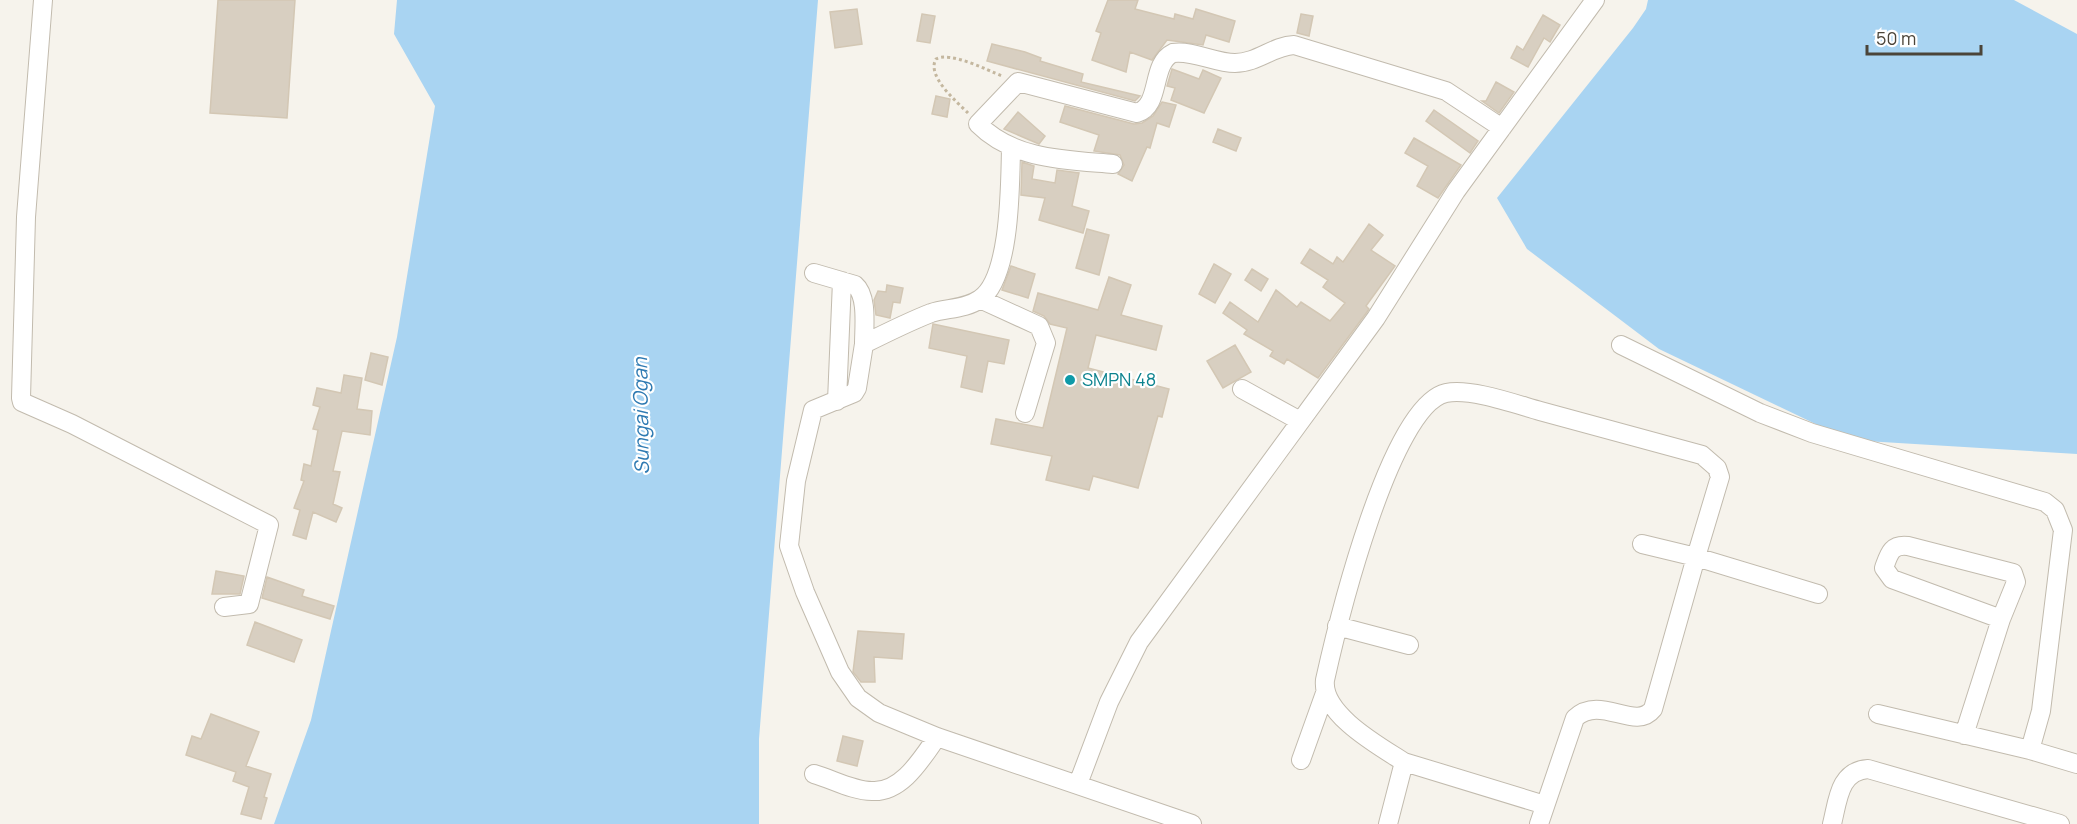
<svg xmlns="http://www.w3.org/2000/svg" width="2077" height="824" viewBox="0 0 2077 824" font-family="Manrope,sans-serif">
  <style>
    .water { fill: #a9d4f2 }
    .building { fill: #d8cfc1; stroke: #d3c7b4; stroke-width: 1.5 }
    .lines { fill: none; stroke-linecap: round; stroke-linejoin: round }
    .minor-casing { stroke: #c2bbae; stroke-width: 20 }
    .path { stroke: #c4b79f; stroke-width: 3; stroke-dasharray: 3 3; stroke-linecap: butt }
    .minor { stroke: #fff; stroke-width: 18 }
    .culture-dot { fill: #0f9aa8; stroke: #fff; stroke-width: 2 }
    .labels { text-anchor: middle; stroke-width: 4.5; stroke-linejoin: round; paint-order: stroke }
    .culture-label { font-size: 18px; fill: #0d838f; stroke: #fff; text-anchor: start }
    .water-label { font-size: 20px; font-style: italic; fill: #2e7ab2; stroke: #fff }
  </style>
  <rect width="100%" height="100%" fill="#f6f3ec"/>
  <path class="water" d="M397,0H818L759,739V824H274L311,720L397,337L435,106L394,34Z
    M1648,0H2014L2077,34V454L1849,440L1659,349L1527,249L1497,198L1633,28L1646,9Z"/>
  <path class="building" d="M218,0H295L287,118L210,113Z
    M1108,0H1138L1135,9L1174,19L1175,14L1193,19L1196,9L1235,21L1229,42L1206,35L1203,45L1167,40L1152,60L1130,52L1126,72L1092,60L1101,33L1096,31Z
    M857,9L862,44L835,48L830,12Z
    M922,14L935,16L930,43L917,41Z
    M1301,14L1313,16L1309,36L1297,33Z
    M1543,15L1560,25L1550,42L1544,38L1528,67L1511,58L1517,46L1523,50Z
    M992,44L1025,52L1041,58L1040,61L1083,74L1081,82L1140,96L1135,101L987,61Z
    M1172,69L1199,79L1203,70L1221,78L1204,113L1171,100L1175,88L1167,86Z
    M1496,82L1514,92L1499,113L1482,101H1486Z
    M936,96L950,99L947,117L932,114Z
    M1162,102L1176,105L1169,127L1157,123L1150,148L1147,147L1132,181L1118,174L1124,165L1120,155L1094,151L1099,135L1060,122L1065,106L1134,124L1142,123L1153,116Z
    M1434,110L1478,141L1470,153L1426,121Z
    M1018,112L1045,136L1039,144L1004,129Z
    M1218,129L1241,138L1236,151L1213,142Z
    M1414,138L1461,165L1438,198L1417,186L1428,166L1405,153Z
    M1022,162L1034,166L1032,179L1055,183L1057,170L1079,173L1072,206L1089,211L1083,233L1039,220L1045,198L1021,195Z
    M1369,224L1383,235L1371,250L1395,266L1366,306L1369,309L1367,312L1318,378L1287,359L1284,364L1270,356L1273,351L1244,334L1247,330L1223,313L1230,302L1258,322L1276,290L1297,307L1301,302L1330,321L1345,303L1323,287L1328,280L1301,263L1310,249L1333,264L1337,257L1343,262Z
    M1087,229L1109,235L1099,275L1076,268Z
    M1214,264L1231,274L1215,303L1199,294Z
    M1011,266L1035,274L1028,298L1002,290Z
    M1252,269L1268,279L1261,291L1245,280Z
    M1109,277L1131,285L1121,315L1162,326L1156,350L1096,335L1088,368L1169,389L1162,417L1158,416L1138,488L1093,476L1089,490L1046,480L1052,456L991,444L996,419L1043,428L1067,328L1050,324L1044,316L1033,311L1038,293L1098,310Z
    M887,285L903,288L900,303L893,302L890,318L876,315L874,300L878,291L886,292Z
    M933,324L1009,340L1004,364L988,361L982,392L961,387L967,356L929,348Z
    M1235,345L1251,372L1223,388L1207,361Z
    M371,353L388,357L382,385L365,380Z
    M344,375L362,378L357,409L372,411L370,435L342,431L333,471L340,472L333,504L342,508L336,522L313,512L306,539L293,535L300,510L294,508L304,481L301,480L304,464L311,466L318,430L313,429L320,407L313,405L317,388L341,393Z
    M216,571L244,576L240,594H212Z
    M267,577L304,590L302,596L334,606L330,619L262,598Z
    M255,622L302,640L294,662L247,645Z
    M858,631L904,634L902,659L874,657L875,682H861L853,672Z
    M211,714L259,732L246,766L271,774L264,797L267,798L261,819L241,814L249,787L233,781L236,772L186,755L192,736L201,739Z
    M843,736L863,741L857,766L837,761Z"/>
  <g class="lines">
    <g class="minor-casing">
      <path id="minor" d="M43,0L26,217L21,398L22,402L72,424L269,525L249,604L224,607
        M1011,149C1010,184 1011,278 980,299C966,309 947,308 931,313C908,322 886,333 864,344L857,388L854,393L813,410L796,481L789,546L805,592L840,672L858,698L879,713L937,737L1192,824
        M1113,164C1066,160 1014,160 978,124L1018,82L1137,113C1162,105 1150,64 1173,53C1193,50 1215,63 1235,63C1257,63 1273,46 1294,45L1446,91L1502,128
        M814,273L855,285C868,296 864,327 864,344
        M980,299L1039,326L1046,343L1025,413
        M1621,345L1760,413L1812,433L2045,502L2055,510L2063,530L2041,711L2030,750L2077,764
        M1242,389L1300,421
        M837,401L842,281
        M1337,626L1409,645
        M1878,714L2030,750
        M1964,735L2001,619L1892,579L1884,568C1889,554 1891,544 1908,546L2013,573L2016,582L2001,619
        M1301,760L1325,693
        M1404,762L1545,805
        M814,774C832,779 853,791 872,791C902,793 922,758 937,737
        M1078,784L1109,702L1139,642L1376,318L1456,191L1595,0
        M1388,824L1404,762C1379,746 1321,714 1325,680C1337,626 1390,405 1446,393C1471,388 1515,404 1540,411C1594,426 1648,440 1702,455L1717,468L1720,477L1696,557L1818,594
        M1539,824L1575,718C1601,694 1635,732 1653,709L1696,557L1642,544
        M1832,824C1838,800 1839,771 1868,769L2060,824"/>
    </g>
    <path class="path" d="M968,113C957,102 926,76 936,59C950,51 987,70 1002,76"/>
    <use href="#minor" class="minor"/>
  </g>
  <circle class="culture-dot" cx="1070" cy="380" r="6"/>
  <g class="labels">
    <g class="culture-label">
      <text x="1082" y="386">SMPN 48</text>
    </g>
    <g class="water-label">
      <text transform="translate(641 416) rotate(-91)" y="7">Sungai Ogan</text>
    </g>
  </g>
  <path d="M1867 45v9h114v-9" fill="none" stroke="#4b4439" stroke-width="3"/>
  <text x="1876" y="45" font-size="18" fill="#4b4439" stroke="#ffffff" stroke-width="4.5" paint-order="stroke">50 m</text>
</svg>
